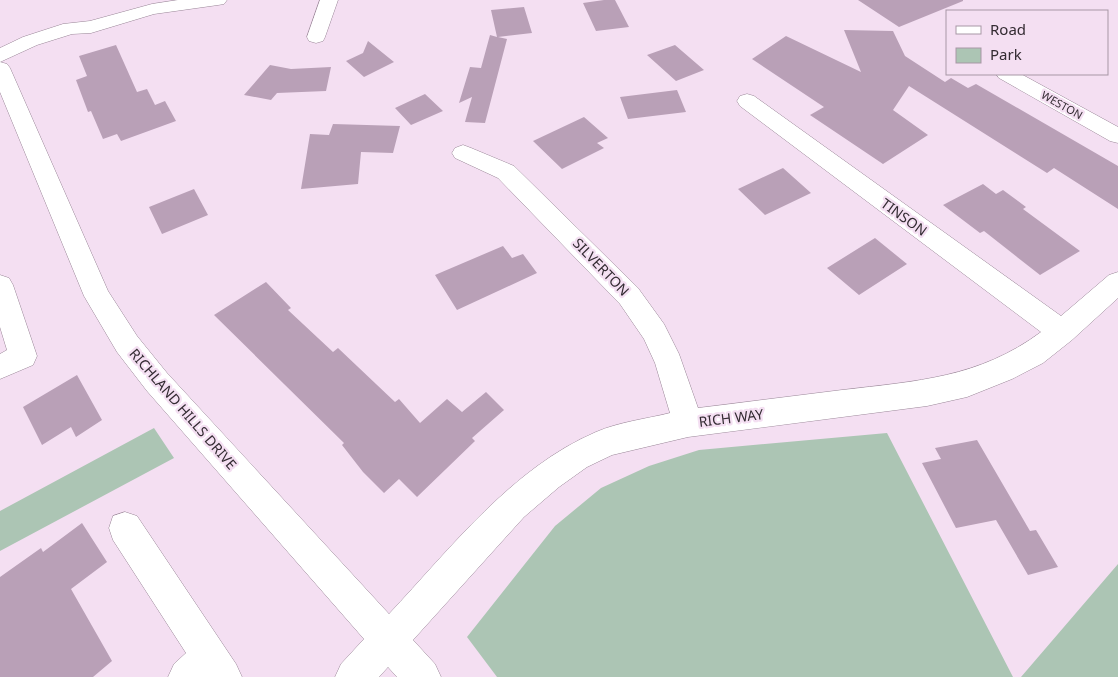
<svg xmlns="http://www.w3.org/2000/svg" width="1118" height="677" viewBox="0 0 1118 677" font-family="'Noto Sans',sans-serif">
  <style>
    .green { fill: #acc5b4 }
    .building { fill: #b9a0b7 }
    .lines { fill: none; stroke-linecap: round; stroke-linejoin: round }
    .minor-casing { stroke: #998697; stroke-width: 1 }
    .minor { fill: #fff; fill-rule: evenodd }
    .labels { text-anchor: middle; stroke-width: 4.5; stroke-linejoin: round; paint-order: stroke }
    .far-street-label { font-size: 11px; fill: #332b32; stroke: #f4dff2 }
    .street-label { font-size: 14px; fill: #332b32; stroke: #f4dff2 }
  </style>
  <rect width="100%" height="100%" fill="#f4dff2"/>
  <path class="green" d="M154,428L174,458L0,551V511Z
    M887,433L1013,677H497L467,637L555,526L601,488L649,466L699,450Z
    M1118,564V677H1021Z"/>
  <path class="building" d="M604,0H615L629,27L596,31L583,3Z
    M858,0H963V1L899,27Z
    M524,7L532,33L498,37L507,39L485,123L465,122L472,97L459,103L470,67L481,68L490,35L497,37L491,10Z
    M844,30L893,31L905,56L945,82L951,78L968,88L976,84L1118,166V209L1054,168L1047,173L909,86L893,110L928,135L883,164L810,115L824,107L752,59L786,36L861,72Z
    M368,41L394,62L364,77L346,61L363,53Z
    M116,45L137,92L147,89L155,105L165,101L176,121L121,141L117,134L103,139L91,111L88,112L76,80L87,76L79,56Z
    M675,45L704,70L676,81L647,55Z
    M270,65L291,69L331,67L326,91L277,93L271,100L244,95Z
    M677,90L686,112L628,119L620,97Z
    M425,94L443,111L411,125L395,108Z
    M584,117L608,138L597,143L604,148L562,169L533,141Z
    M333,124L400,126L393,153L361,152L358,184L301,189L310,134L329,135Z
    M783,168L811,193L765,215L738,189Z
    M983,184L996,194L1003,190L1026,207L1023,209L1080,251L1040,275L984,231L980,233L943,205Z
    M194,189L208,215L162,234L149,207Z
    M875,238L907,264L859,295L827,268Z
    M503,246L512,258L523,254L537,273L457,310L435,275Z
    M266,282L291,308L288,310L333,352L338,348L395,402L399,399L420,423L447,399L462,412L486,392L504,410L472,438L475,441L417,497L399,479L384,493L363,472L342,445L344,443L214,315Z
    M77,375L102,420L76,437L71,427L42,445L23,407Z
    M977,440L1030,531L1036,530L1058,567L1028,575L996,520L956,528L922,463L941,459L935,448Z
    M82,523L107,562L71,589L112,661L93,677H0V577L41,548L43,552Z"/>
  <g class="lines">
    <g class="minor-casing">
      <path id="minor" d="M178,0H227L224,4L218,5L154,14L91,33L72,34L37,45L0,62V48L23,37L63,24L90,21L152,4Z
        M320,0H338L325,37L323,41L316,43L309,41L307,37Z
        M0,62L7,64L10,68L108,291L137,336L167,373L389,614C451,548 512,468 596,432C619,422 646,419 670,413L655,363L644,339L620,304L498,178L455,158L452,153L455,148L463,145L471,148L514,166L638,288L664,324L679,354L698,408C746,402 794,396 842,390C917,381 979,378 1041,332L740,106L737,101L740,96L747,94L754,96L1061,316L1109,275L1118,272V298L1072,340L1043,363L1012,379L967,397L927,406L688,437L612,455L587,467L559,487L524,517L413,640L435,664L441,677H397L388,667L379,677H335L341,664L364,639L147,391L117,352L84,296L0,92Z
        M996,74H1021L1118,127V143L1110,141L999,78Z
        M0,275L9,278L13,285L37,356L33,365L0,379V354L7,350L0,327Z
        M125,512L137,516L236,664L242,677H168L174,664L186,653L113,540L109,528L113,516Z"/>
    </g>
    <use href="#minor" class="minor"/>
  </g>
  <g class="labels">
    <g class="far-street-label">
      <text transform="translate(1062 105) rotate(29)" y="4">WESTON</text>
    </g>
    <g class="street-label">
      <text transform="translate(904 217) rotate(36)" y="5">TINSON</text>
      <text transform="translate(601 267) rotate(46)" y="5">SILVERTON</text>
      <text transform="translate(183 409) rotate(49)" y="5">RICHLAND HILLS DRIVE</text>
      <text transform="translate(731 418) rotate(-7)" y="5">RICH WAY</text>
    </g>
  </g>
  <rect x="946" y="10" width="162" height="65" fill="#f4dff2" stroke="#a797a5"/>
  <rect x="956" y="26" width="25" height="8" fill="#ffffff" stroke="#a797a5"/>
  <text x="990" y="35" font-size="15" fill="#332b32">Road</text>
  <rect x="956" y="48" width="25" height="15" fill="#acc5b4" stroke="#a797a5"/>
  <text x="990" y="60" font-size="15" fill="#332b32">Park</text>
</svg>
